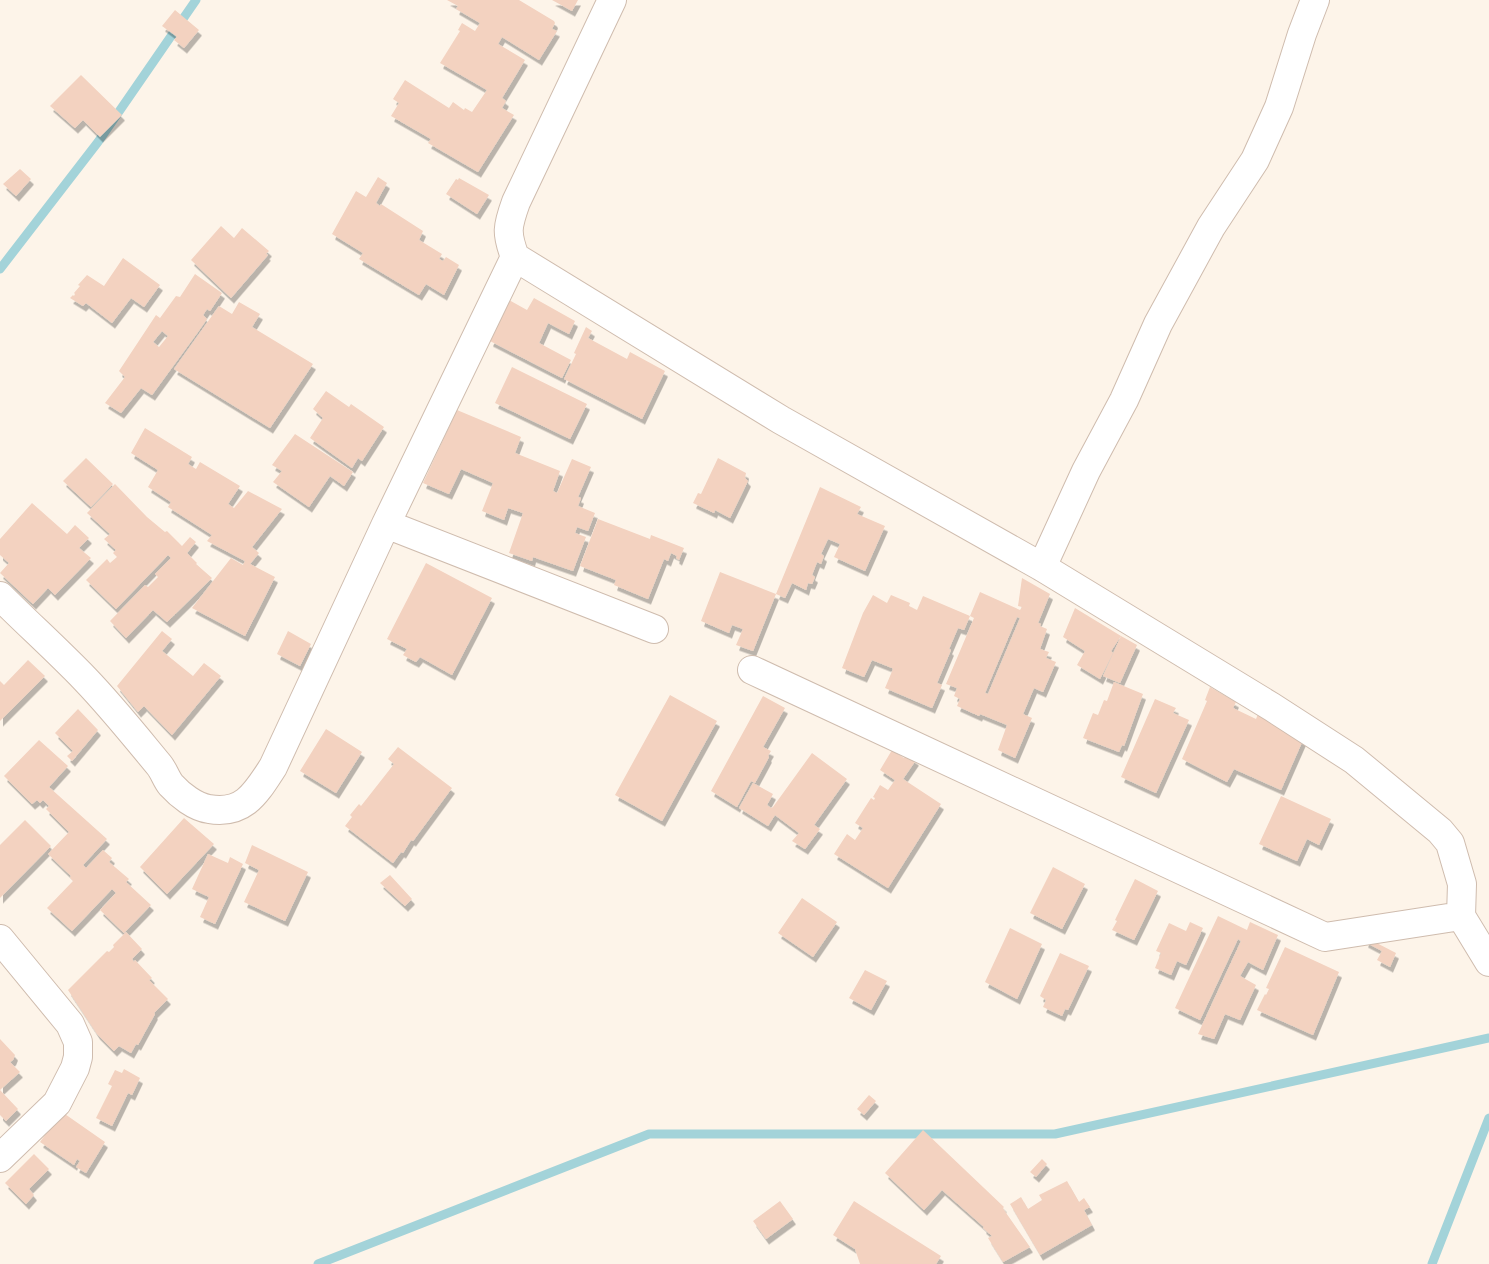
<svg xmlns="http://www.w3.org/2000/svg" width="1489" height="1264" viewBox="0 0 1489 1264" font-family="Barlow,sans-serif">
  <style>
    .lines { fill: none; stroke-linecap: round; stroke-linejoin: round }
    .stream { stroke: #a3d3d9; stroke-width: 9 }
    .building { fill: #f3d2c0; fill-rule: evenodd; filter: url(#shadow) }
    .street-casing { stroke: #cfbcae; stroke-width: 30 }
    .street { stroke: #fff; stroke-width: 28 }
  </style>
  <defs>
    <filter id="shadow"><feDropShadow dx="3" dy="5.5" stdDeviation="0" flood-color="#0004"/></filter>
  </defs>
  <rect width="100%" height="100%" fill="#fdf4e9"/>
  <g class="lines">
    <path class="stream" d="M0,269L98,142L196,0
      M318,1264L649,1134H1055L1489,1038
      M1432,1264L1489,1118"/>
  </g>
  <path class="building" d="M447,0H519L554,21L555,23L552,29L557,31L539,60L502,37L498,44L525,60L502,98L506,101L502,108L514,115L478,172L428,143L431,139L391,116L399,103L393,99L405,80L449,108L453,102L464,110L465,108L472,112L487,90L440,63L460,31L458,30L462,23L475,31L480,23L456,9L458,6Z
    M552,0H578L572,11Z
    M175,10L199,30L184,48L174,40L177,37L162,26Z
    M81,75L122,115L100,137L83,120L75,128L50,106Z
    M20,169L31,179L16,196L3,184Z
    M378,177L387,183L376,203L380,206L381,204L423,231L419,240L442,254L439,259L443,261L446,257L459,265L444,295L426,284L419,295L359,259L363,253L332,234L356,191L366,197Z
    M459,178L489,195L477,214L446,194L456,179L458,180Z
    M221,226L234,238L242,228L269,251L266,254L268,255L231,298L191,260Z
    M123,258L160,285L144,307L131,298L112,323L86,303L83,306L70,298L73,295L74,296L75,294L74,293L80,286L78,285L87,275L104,286Z
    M195,274L222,293L210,311L207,309L203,315L207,319L198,332L152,395L141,388L121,413L105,403L125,377L119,371L156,315L160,318L176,296L180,297ZM162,331L168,336L159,347L153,342Z
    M534,298L575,321L569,334L548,323L539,343L571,360L562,378L490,341L509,300L527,310Z
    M239,302L260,314L252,327L313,364L270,428L174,369L219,306L232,314Z
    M586,327L592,331L588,338L627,359L630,352L665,371L642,419L564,379L576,354L574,353Z
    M512,367L587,404L570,439L495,403Z
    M326,391L349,407L351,404L384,427L362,461L358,458L352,468L310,438L323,418L313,409Z
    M457,410L521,437L515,453L560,471L553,491L557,493L572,459L591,467L578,497L581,498L578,506L595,513L588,531L577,527L575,533L586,537L573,571L533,557L532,561L509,553L523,513L508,508L504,520L482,511L493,483L461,469L449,494L423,483Z
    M145,428L192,457L188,464L196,469L200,462L240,486L228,504L234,508L248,491L282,509L252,547L259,553L250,564L275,577L245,636L192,608L231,558L243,565L245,561L207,541L212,535L168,507L171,502L148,487L158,470L131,453Z
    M295,434L353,472L344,486L330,476L309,507L273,482L282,471L272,465Z
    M86,458L113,484L91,507L63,481Z
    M718,458L746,473L745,478L748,481L730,518L715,510L714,513L693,503L698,493L701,494Z
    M115,484L147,517L165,532L167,531L182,546L190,537L196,542L187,553L197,563L196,564L212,578L167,622L153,610L126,638L110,621L145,585L148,587L158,577L155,574L171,558L168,555L116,609L86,580L107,559L110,563L117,557L113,553L116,550L104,539L110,534L87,513Z
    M820,487L861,507L857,514L885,526L865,571L834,557L840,544L828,539L821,554L824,556L821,564L817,562L812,575L815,577L812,584L808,583L806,590L792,583L785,598L776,594L753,651L736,645L743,629L732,625L729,633L701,621L720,572L776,594Z
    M32,503L67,534L75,525L89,538L79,548L91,558L55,595L48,588L33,604L0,573L9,563L0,555V539Z
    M598,519L650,539L651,535L684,548L679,560L676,558L677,556L671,553L668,561L664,559L648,599L614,585L616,580L580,566Z
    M426,563L492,598L452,675L420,657L416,662L410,659L403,655L407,649L387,639Z
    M1022,578L1050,594L1038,623L1041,624L1040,626L1047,629L1040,649L1049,652L1046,658L1056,662L1043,692L1034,688L1023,714L1032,718L1015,758L998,750L1007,725L980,714L979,716L957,706L960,699L954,696L957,688L946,684L974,618L970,616L964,630L958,628L949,649L951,650L937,683L942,685L932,708L885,688L893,669L892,668L872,660L864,677L842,668L863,613L873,595L887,603L891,595L910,603L909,606L917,610L923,596L970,616L980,592L1020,610L1022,607L1018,606ZM1017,617L1020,618L988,694L985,693Z
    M1075,608L1121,636L1111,651L1113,653L1100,679L1077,665L1085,651L1063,637Z
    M162,631L172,639L162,651L193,676L204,663L221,676L172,735L144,706L138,712L117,686Z
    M288,631L311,644L300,666L277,654Z
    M1121,636L1137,645L1120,683L1103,676Z
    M28,660L45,676L0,721V681L4,685Z
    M1114,682L1143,694L1124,746L1122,745L1119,752L1083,738L1093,713L1098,715L1104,700L1107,701Z
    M1210,687L1236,702L1233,708L1256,719L1258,714L1303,740L1281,790L1234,769L1227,782L1182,759L1207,701L1205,700Z
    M670,695L717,721L662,821L615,795Z
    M763,696L785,708L763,747L771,751L768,756L769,757L755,783L751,781L737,807L711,791Z
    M1155,699L1176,708L1173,713L1189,720L1156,793L1121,777Z
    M78,709L98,730L72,761L67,756L73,751L55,733Z
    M326,729L362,752L336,793L300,771Z
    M39,740L68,766L49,787L107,839L83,865L86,868L103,850L112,858L109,862L129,879L126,882L151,905L124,933L100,910L116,893L112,889L72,931L47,908L73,881L70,878L71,876L48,854L69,832L46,809L49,806L43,800L40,803L37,800L32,804L4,776Z
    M398,747L452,788L413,841L411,840L403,853L401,852L393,863L345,826L352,817L350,815L359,804L361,806L394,764L388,759Z
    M892,750L904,758L907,754L916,760L903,779L941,804L888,888L834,854L847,834L855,840L863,828L855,823L871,798L874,800L875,798L873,797L880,785L888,790L895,780L880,770Z
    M812,753L847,779L814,825L820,829L805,849L792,841L799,833L775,815L768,826L739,808L753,783L773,794L767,805L771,808L773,807Z
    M1281,796L1331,819L1319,845L1307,839L1297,861L1259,844Z
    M184,818L214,844L167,894L140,867Z
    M25,820L51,846L0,898V845Z
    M252,845L308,872L285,921L244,902L259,870L245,863Z
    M208,854L228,863L230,857L243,864L215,924L200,917L209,897L192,889Z
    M1053,867L1085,884L1062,929L1030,913Z
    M390,875L412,899L405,906L380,883Z
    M1135,879L1158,891L1134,940L1112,930L1117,921L1115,920Z
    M802,898L837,922L813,957L778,933Z
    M1218,916L1247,930L1250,922L1278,935L1263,970L1248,962L1240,976L1256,985L1240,1020L1225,1014L1214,1039L1198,1034L1241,941L1238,939L1200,1020L1175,1008Z
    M1190,922L1203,928L1186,965L1177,961L1171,975L1155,968L1161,953L1156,951L1169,923L1186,931Z
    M1010,928L1042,944L1017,999L985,982Z
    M126,932L142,949L132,959L134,962L135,960L152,978L149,980L168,999L154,1013L155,1014L145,1032L138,1045L136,1044L131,1053L119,1046L114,1051L97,1034L68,990L107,951L109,952L114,947L113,945Z
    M1367,938L1396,953L1390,967L1377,960L1382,951L1365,942Z
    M1285,947L1339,972L1313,1035L1257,1010L1265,994L1266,995L1269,989L1266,988Z
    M1060,953L1089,966L1068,1010L1065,1009L1062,1016L1043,1007L1046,1000L1040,996Z
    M865,970L887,981L871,1010L849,998Z
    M0,1039L15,1055L13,1060L10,1062L20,1072L0,1090L18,1109L6,1121L0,1115Z
    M124,1069L140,1078L132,1095L128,1093L112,1126L96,1118L112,1086L108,1084L115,1070L122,1073Z
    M869,1095L876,1101L864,1115L857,1109Z
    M62,1112L105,1142L86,1173L76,1167L80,1161L77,1159L74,1165L40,1142Z
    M923,1130L1004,1207L1003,1208L1004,1210L1030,1247L1003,1262L988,1238L992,1236L983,1228L984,1227L942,1190L924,1210L885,1173Z
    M34,1154L49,1169L29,1189L34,1195L26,1204L5,1183Z
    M1042,1159L1047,1164L1036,1177L1030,1172Z
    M1067,1181L1079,1202L1084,1198L1090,1207L1084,1210L1092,1225L1040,1255L1010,1204L1021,1197L1028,1209L1042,1200L1039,1195Z
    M780,1201L793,1219L766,1239L753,1221Z
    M854,1201L941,1256L936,1264H860L855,1249L833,1235Z"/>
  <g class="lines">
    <g class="street-casing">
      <path id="street" d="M612,0L516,202C507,227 506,233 515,257L781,420L1042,567L1272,707L1354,760L1440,831L1450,843L1462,884L1461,916L1489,962
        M386,524L654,629
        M1042,567L1086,471L1124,400L1158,324L1211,227L1255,160L1279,107L1302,34L1315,0
        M0,596C28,624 57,650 85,679C111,706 135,736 159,765C164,771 166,779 171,785C180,795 195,807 209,809C244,815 256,793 273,767L386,524L515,257
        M752,670L1325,937L1461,916
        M0,939L70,1024L78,1042V1057L75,1068L57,1103L0,1158"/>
    </g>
    <use href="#street" class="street"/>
  </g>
</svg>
